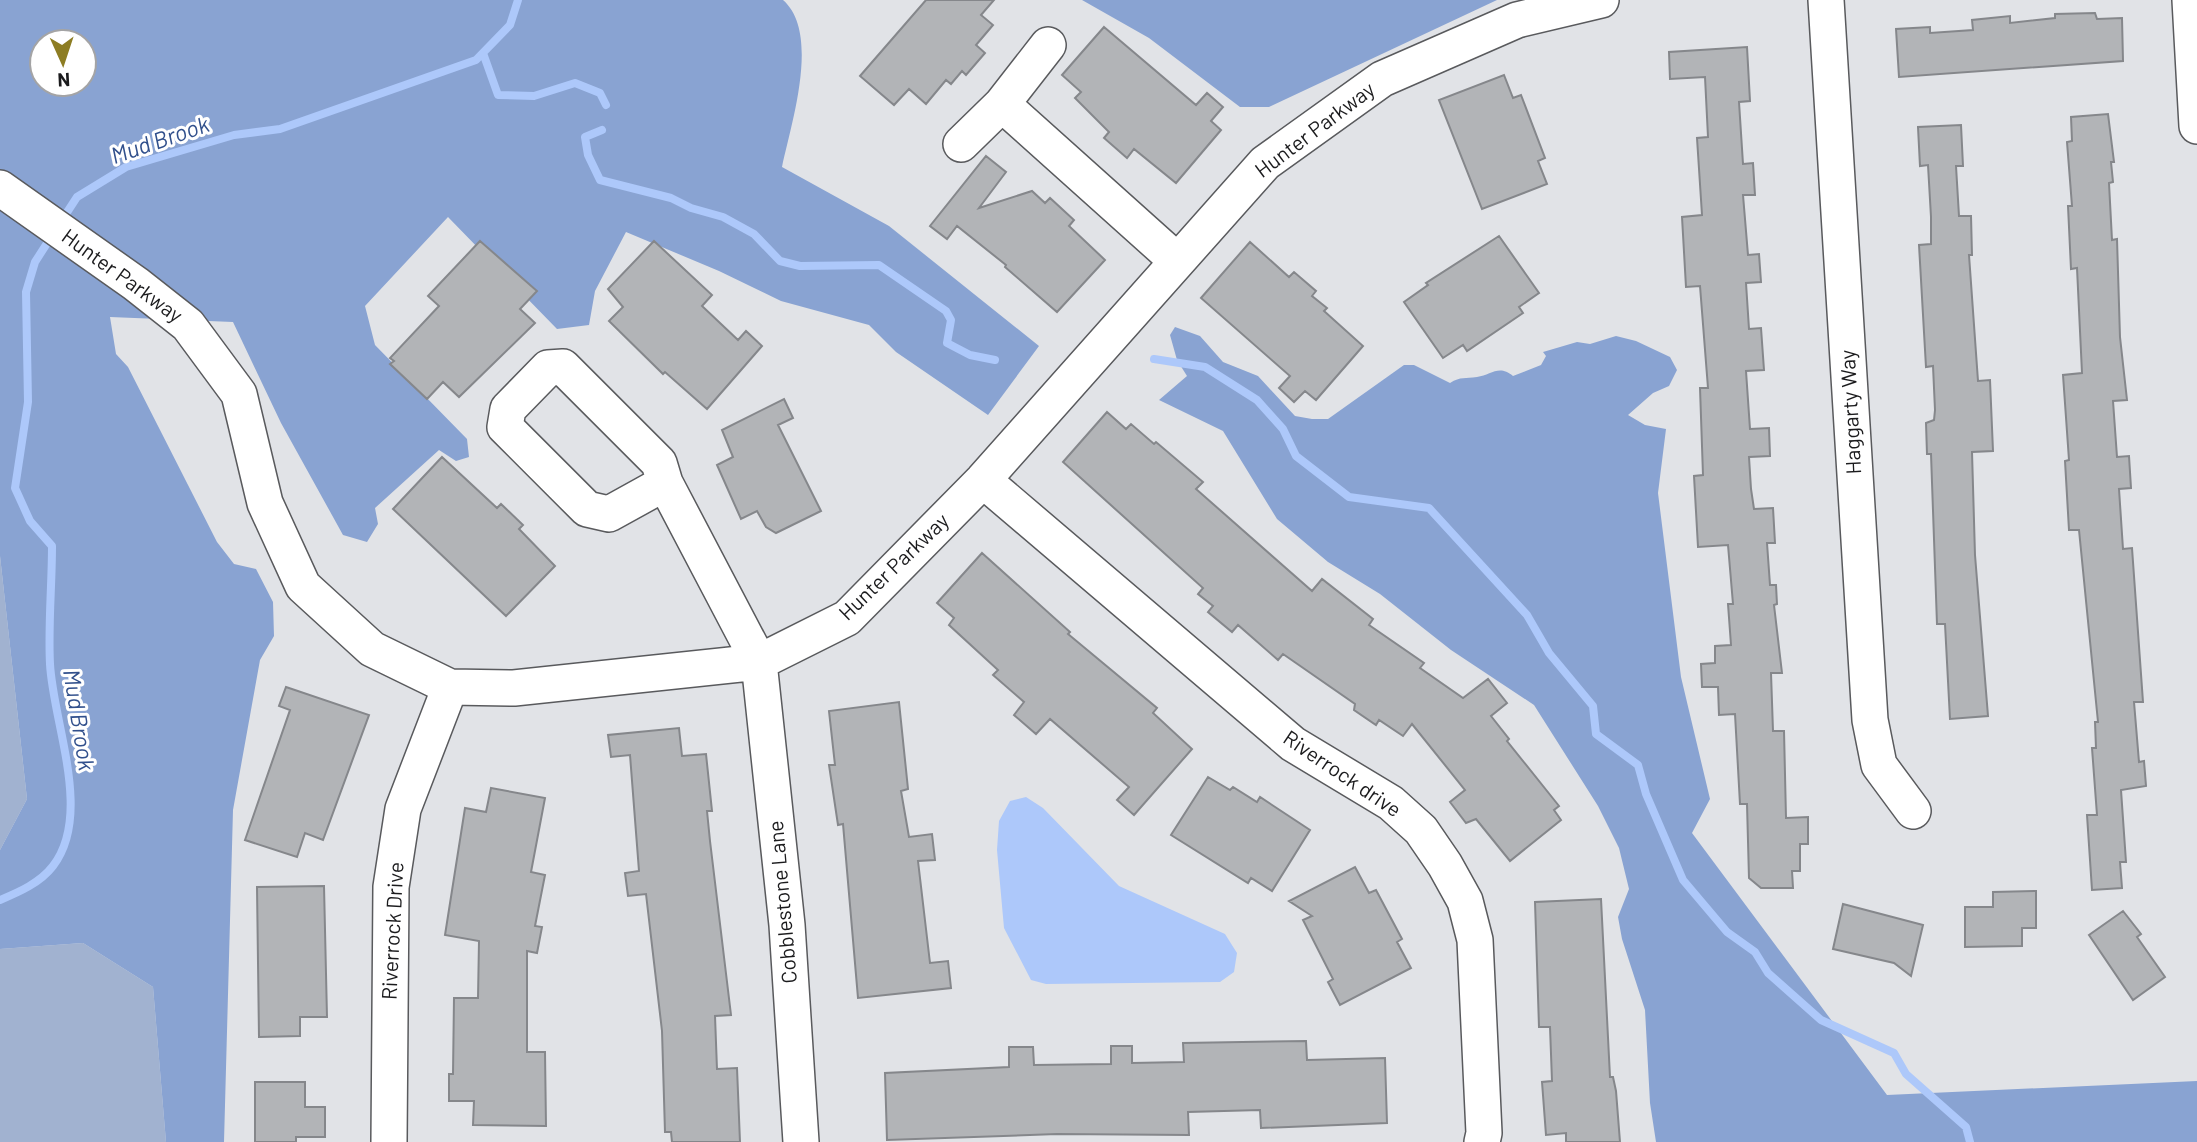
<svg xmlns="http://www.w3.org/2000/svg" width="2197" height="1142" viewBox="0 0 2197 1142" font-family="Barlow,sans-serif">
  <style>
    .green { fill: #a1b2d0 }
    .forest { fill: #89a3d2; fill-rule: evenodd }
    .water { fill: #adc8fa }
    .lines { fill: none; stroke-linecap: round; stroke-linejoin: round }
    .stream { stroke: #adc8fa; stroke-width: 8 }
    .building { fill: #b2b4b7; stroke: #85878b; stroke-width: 2 }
    .minor-casing { stroke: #595a5d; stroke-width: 38 }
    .minor { stroke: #fff; stroke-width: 35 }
    .labels { text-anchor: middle; stroke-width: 6; stroke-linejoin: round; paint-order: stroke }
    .street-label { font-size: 21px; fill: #1b1b1d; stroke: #fff }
    .water-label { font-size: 23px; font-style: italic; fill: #31508c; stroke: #fff }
  </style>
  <rect width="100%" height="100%" fill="#e1e3e7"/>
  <path class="green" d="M0,556L27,799L0,850Z
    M83,943L153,987L166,1142H0V949Z"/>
  <path class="forest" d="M0,0H783C821,33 791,124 782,167L889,226L1039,346L988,415L896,352L869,325L781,301L719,271L626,232L595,291L589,325L557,329L448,217L365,306L375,345L467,439L469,457L456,461L439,450L375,508L378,524L367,542L343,535L281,423L233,322L110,317L116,354L128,367L217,542L234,564L256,569L273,602L274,636L260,660L233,810L224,1142H166L153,987L83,943L0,949V850L27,799L0,556ZM42,42H84V84H42Z
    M1082,0H1497L1269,107H1240L1149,38Z
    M1175,327L1200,336L1223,362L1258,376L1295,416L1312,419H1328L1404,365H1414L1450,383C1461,376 1465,379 1477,377C1491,375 1499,364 1513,376L1541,365L1546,356L1543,352L1577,342L1590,344L1616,336L1636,341L1670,357L1677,370L1669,386L1653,393L1628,415L1645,425L1666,429L1658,493L1681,677L1710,799L1692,833L1887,1095L2197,1081V1142H1656L1650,1103L1645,1010L1622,939L1618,917L1629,889L1619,848L1598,806L1534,705L1451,650L1380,594L1328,562L1277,519L1223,431L1159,400L1187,376L1177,360L1170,335Z"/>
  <path class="water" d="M1026,797L1043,808L1119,886L1225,934L1237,953L1234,972L1220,982L1046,984L1031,980L1004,928L997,850L999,821L1010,801Z"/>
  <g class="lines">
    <path class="stream" d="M483,53L498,95L534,96L575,83L600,93L606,105
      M602,130L585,137L588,155L600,180L671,198L691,208L723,217L754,234L780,261L800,266L879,265L946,311L951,320L947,343L970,355L995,360
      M62,220L77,197L126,167L234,135L280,129L476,60L510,25L518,0
      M1154,359L1205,367L1257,400L1283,429L1296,456L1349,497L1429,508L1527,615L1549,653L1593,706L1596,734L1638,765L1646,794L1683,880L1727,932L1755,952L1768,973L1821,1020L1894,1053L1906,1074L1966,1127L1970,1142
      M0,900C19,892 40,883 53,866C93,814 53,723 50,664C48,625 52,585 52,546L30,521L15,488L28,402L26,292L35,262L53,234"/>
  </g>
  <path class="building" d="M926,0H994L981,15L993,25L976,45L985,53L966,75L962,71L951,84L946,80L926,104L909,89L894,105L860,76Z
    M2095,13L2097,19L2122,18L2123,61L1899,77L1896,29L1930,27V33L1973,30L1972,20L2010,16V23L2055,18V14Z
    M1104,27L1196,105L1207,93L1223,107L1211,121L1221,130L1176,183L1134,149L1127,158L1104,138L1109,132L1075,98L1081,92L1062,75Z
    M1747,47L1750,101L1739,102L1743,164L1753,163L1755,195H1743L1748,255L1759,254L1761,282L1746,283L1749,329L1761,328L1764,370L1746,371L1750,429L1769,428L1770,456L1749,457L1751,489L1754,509L1773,508L1775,543H1767L1770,585H1776L1777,604L1774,605L1782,673H1771L1773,731H1784L1786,818L1808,817V844H1800V871H1792L1793,888H1761L1749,878L1747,804H1740L1735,714L1719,715L1718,687H1702L1701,664L1715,663V646L1731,645L1728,604H1733L1728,545L1698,547L1694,476L1703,475L1700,388H1708L1700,286L1686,287L1682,217L1702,215L1697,138L1708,137L1705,77L1670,79L1669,52Z
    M1504,75L1513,98L1521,95L1545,158L1538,161L1547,184L1482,209L1439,100Z
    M2108,114L2114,162H2111L2113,182L2109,183L2112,240L2117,239L2120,337L2127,400L2113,401L2117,457L2129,456L2131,488L2119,489L2123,549L2132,548L2143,702H2134L2139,762L2144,761L2146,786L2121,790L2126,862H2120L2122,888L2092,890L2087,815H2097L2092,748H2096L2095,722H2098L2079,530H2069L2065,461L2069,460L2063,375L2082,373L2077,268L2071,269L2068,206H2072L2067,142L2072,141L2071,117Z
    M1961,125L1963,166H1956L1959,216H1971L1972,255H1969L1978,381L1990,380L1993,451L1972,452L1975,555L1988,716L1950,719L1945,624H1937L1931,454H1927L1926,423L1934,420L1935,410L1933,366L1926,367L1919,245L1931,244V217L1928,165L1920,166L1918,127Z
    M986,156L1006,172L979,208L1032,191L1045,203L1050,198L1074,220L1069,226L1105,260L1057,312L1005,267L1006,265L957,226L947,239L930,226Z
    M1499,236L1539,293L1519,307L1523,313L1467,351L1463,345L1443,358L1404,302L1428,285L1426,283Z
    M480,241L537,291L520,309L535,323L459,397L443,382L427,399L390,364L394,361L390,358L439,306L428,296Z
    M654,241L712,295L702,306L738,340L746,331L762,346L707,409L665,372L663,374L609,321L623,307L608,289Z
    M1250,242L1289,277L1294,272L1316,291L1312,296L1327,308L1324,311L1363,346L1316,400L1305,391L1294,402L1279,388L1290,376L1201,298Z
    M784,399L793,418L778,425L821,511L776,533L766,527L757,511L741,519L717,465L733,457L722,430Z
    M1107,412L1126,429L1131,424L1154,444L1156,442L1203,482L1196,489L1312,591L1322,579L1373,619L1369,625L1424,663L1420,668L1463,698L1488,679L1507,703L1491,716L1509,739L1507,741L1559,806L1554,810L1561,820L1510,861L1476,819L1466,823L1450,802L1465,790L1412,724L1403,736L1379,720L1376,725L1354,710L1355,704L1283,654L1278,660L1238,625L1232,632L1208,612L1213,606L1198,594L1203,588L1063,462Z
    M442,457L497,508L501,504L523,525L519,529L555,566L506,616L393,509Z
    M982,553L1070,632L1068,634L1157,708L1153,713L1192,749L1134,815L1117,800L1129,787L1050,719L1036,734L1014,715L1024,702L993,675L998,670L949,625L954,618L937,603Z
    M286,687L369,715L323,840L305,833L297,857L245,840L290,710L279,706Z
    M899,702L908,789L901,791L909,837L932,834L935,860L918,861L930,963L948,961L951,988L858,998L843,824L838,825L829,765H835L829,711Z
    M679,728L682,756L706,754L712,811H707L710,841L731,1015L715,1016L717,1069L737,1068L740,1142H672L671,1132H665L662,1031L646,894L628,896L625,873L639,871L630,755L611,757L608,735Z
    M1208,777L1230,790L1233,787L1257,802L1260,797L1310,830L1272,891L1251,878L1248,883L1171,835Z
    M491,788L545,798L531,872L545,875L535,926L542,927L537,953L527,951V1052H545L546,1126L473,1125L474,1101H449V1074H453L454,998H478L479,941L445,935L465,808L486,812Z
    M1355,867L1369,893L1376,890L1402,939L1397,942L1411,968L1340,1005L1328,982L1333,979L1303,920L1312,916L1289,901Z
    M324,886L327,1017H300V1036L259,1037L257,887Z
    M2036,891V928H2022V946L1965,947V907H1993V892Z
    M1601,899L1610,1077H1613L1616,1091L1620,1142H1566V1133L1546,1135L1542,1082L1552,1081L1550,1027H1539L1535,902Z
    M1843,904L1923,925L1911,976L1894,963L1833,949Z
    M2123,911L2141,934L2137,937L2165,977L2133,1000L2089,935Z
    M1306,1041L1307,1060L1385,1058L1387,1123L1261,1128L1260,1110L1188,1112L1189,1135L1057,1134L887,1140L885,1073L1009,1067V1047H1033L1034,1065L1111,1064V1046H1132V1063L1184,1062L1183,1043Z
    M255,1082H305V1107H325V1137H296V1142H255Z"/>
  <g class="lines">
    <g class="minor-casing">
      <path id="minor" d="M1826,0L1870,720L1879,765L1913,811
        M2190,0L2197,126
        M1002,104L1048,45
        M961,144L1002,104L1176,260
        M0,188L136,284L188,325L239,394L265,503L303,586L372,649L450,687L514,688L759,662L847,618L983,480L1265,163L1382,79L1517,20L1601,0
        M983,480L1293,744L1391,803L1421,830L1445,865L1465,901L1475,940L1484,1133L1482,1142
        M665,483L609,514L587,509L505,427L508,409L548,368L563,367L659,463L665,483L759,662L787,925L801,1142
        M389,1142L391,887L403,809L450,687"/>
    </g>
    <use href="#minor" class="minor"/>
  </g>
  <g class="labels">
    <g class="street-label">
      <text transform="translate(1315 130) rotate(-37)" y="7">Hunter Parkway</text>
      <text transform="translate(122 276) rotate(36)" y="7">Hunter Parkway</text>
      <text transform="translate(1851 412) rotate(-93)" y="7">Haggarty Way</text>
      <text transform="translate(894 567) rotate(-44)" y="7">Hunter Parkway</text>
      <text transform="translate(1342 774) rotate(34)" y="7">Riverrock drive</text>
      <text transform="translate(783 902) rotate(-95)" y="7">Cobblestone Lane</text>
      <text transform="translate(393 931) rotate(-87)" y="7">Riverrock Drive</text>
    </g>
    <g class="water-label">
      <text transform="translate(160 140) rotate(-19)" y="8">Mud Brook</text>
      <text transform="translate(79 720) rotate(81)" y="8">Mud Brook</text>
    </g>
  </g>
  <g transform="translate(63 63) rotate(177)"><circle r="33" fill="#ffffff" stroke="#a4a4a5" stroke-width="2"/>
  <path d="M0-5L12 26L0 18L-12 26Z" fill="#8d7d23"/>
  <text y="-10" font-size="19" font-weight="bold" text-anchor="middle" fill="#1b1b1d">N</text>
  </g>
</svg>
